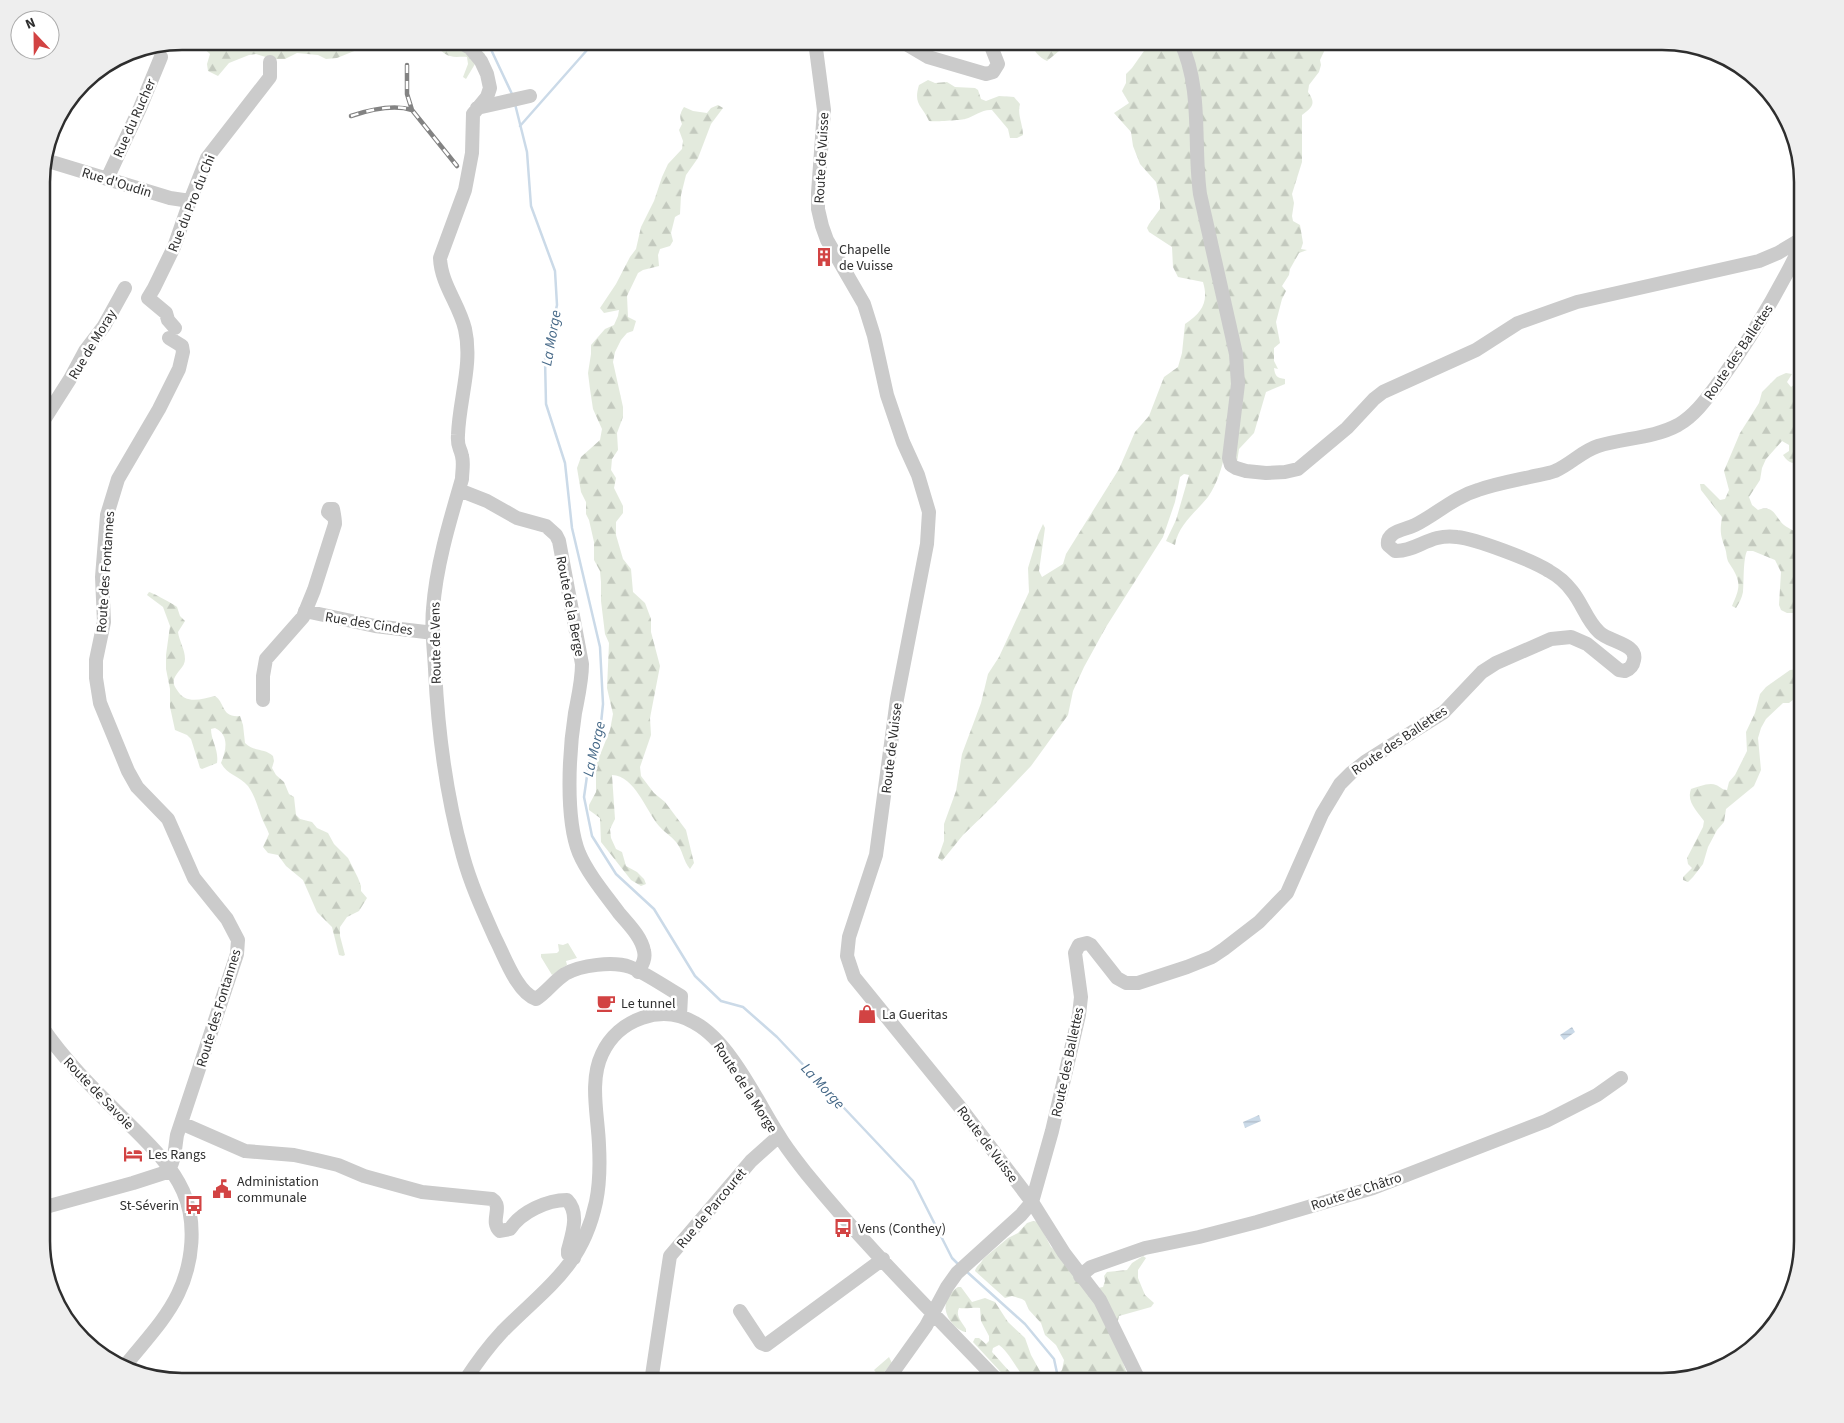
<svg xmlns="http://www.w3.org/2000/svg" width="1844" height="1423" viewBox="0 0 1844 1423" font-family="'Source Sans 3',sans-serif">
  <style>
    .green { fill: #e3eadd }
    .forest { fill: url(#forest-firs) }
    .water { fill: url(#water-rules) }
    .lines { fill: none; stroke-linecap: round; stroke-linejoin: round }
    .stream { stroke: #cbdae8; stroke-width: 2.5 }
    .minor { stroke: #cbcbcb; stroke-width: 14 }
    .rail-casing { stroke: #838383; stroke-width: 4.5 }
    .rail { stroke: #fff; stroke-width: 2.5; stroke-dasharray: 8; stroke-linecap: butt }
    .labels { text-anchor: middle; stroke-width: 5; stroke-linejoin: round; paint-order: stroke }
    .street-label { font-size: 14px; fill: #2e2e2e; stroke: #fff }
    .poi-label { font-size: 14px; fill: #2e2e2e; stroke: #fff; text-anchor: start }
    .water-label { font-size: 15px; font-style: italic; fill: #456887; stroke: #fff }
    .rim { fill: none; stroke: #2e2e2e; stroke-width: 2.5 }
  </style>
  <defs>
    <pattern id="forest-firs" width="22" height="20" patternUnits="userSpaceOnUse" patternTransform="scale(1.25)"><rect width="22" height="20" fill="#e3eadd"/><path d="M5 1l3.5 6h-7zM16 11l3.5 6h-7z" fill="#c3c9be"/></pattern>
    <pattern id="water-rules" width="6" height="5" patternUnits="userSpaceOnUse" patternTransform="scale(1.25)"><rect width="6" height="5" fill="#cbdae8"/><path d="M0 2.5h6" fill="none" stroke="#afbbc7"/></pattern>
  </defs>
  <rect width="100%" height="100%" fill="#fff"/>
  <path class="green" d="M568,943L577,958L566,961L567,965L552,975L541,957V954L557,953L559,951L558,944L563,945Z
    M889,1357L892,1363L880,1377L874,1370Z"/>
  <path class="forest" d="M185,41H379L337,58L326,59L318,55L297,53L285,59H272L256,54L249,55L229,63L218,76L208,71L207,64L210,54L200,45L187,46L184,44Z
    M430,41H474L477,47L485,54V58L478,59L466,79L463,77L468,64L467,57C462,56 456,58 450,56C444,55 435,45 430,41Z
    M1029,41H1071L1047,61C1039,58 1033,49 1029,41Z
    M1151,41H1329L1320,60L1321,65L1319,72L1309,85L1308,92C1316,103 1313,107 1302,115V162L1292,194L1294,203L1292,216L1293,221L1300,225L1303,243L1301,249L1307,250L1299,253L1290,269L1289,275L1282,286L1286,291L1282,299L1276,322L1280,343L1274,348V361L1278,369L1274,368C1275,376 1277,378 1285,379V384L1266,392L1254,433L1239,449L1237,462L1225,453C1222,468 1217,484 1208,497C1196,512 1178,525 1175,545L1166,541L1176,520L1189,475L1184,474L1180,477L1175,502L1163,537L1106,627L1084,667L1073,691L1068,715L1031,766L992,807L963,835L942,861L938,858L944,841V824L956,791L962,754L981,703L988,674L999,657L1029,592L1028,568L1038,535L1043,524L1045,528L1039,571L1042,577L1063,564L1066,554L1119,469L1135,432L1149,416L1164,377L1178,367L1182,353L1185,324C1202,313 1209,302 1203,282L1178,277L1173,267L1172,247L1149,232L1147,228L1149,224L1160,209V201L1156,182L1140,164L1133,146L1131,132L1114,113L1129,103L1122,91L1126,83V74L1132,68Z
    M928,80L935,83L947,82L955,87L975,88L978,90L981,99L986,101L999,96L1014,97L1020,104C1017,115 1023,124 1023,135L1017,138H1010L1008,129L992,110C982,109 975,116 965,119C963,120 932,122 929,121C922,105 913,105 919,85Z
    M718,105L723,108L711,124L698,158L686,175L681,195L680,214L675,217L671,233L673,241L670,246L660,249L658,255L659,266L643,270L638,273L627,296L628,317L636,321L633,331L627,333L621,340L615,352L613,362L623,407V417L617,433L618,450L612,459L611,470L616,478L614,488L623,506V513L616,522V535L623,559L631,569L633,592L645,603L651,619V632L660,666L650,718L651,735L640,767L641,776L654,793L665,802L686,830L694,863L690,869C683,861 683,850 676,842C671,836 664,832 659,826C646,811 635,776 612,775L615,819L610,829L611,838L616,849L622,852L626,866L637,872L644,879L646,884L641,886L631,880L601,842L600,818L589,810V805L596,792V765L610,730L613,714L607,688L609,643L605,634L601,601V582L600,571L594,560V542L589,520L586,514V502L581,492L577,468L581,457L600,440L602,429L593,409L590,389L588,373L591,354V345L605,329L614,325L618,316L619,310L604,313L600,308L616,284L630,257L636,249L641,227L654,201L662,177L668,164L682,149L683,141L679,130L682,124C679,117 680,113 684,107L693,111L707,113L711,108Z
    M1786,373L1792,374L1787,382L1791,387L1795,384L1801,383L1803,391L1797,395L1803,402V464C1792,463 1789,464 1783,455L1789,451V445L1782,441L1766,459L1762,468L1760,480L1749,497L1752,505L1758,510C1774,504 1775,517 1784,525C1789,529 1797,532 1803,536V613H1787L1781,610L1779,605L1781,572L1775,560L1753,551H1747C1743,559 1744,582 1743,592C1742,598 1739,603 1736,608L1732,606C1741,586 1741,581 1729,563C1726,558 1727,553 1725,548C1720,534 1720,531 1722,517L1701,490L1700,484H1704L1720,500L1725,499L1729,490L1724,471L1740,433L1759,403L1762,392L1777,377Z
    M149,592C151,592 174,604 177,607L180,616L185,621L178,632C179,641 185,649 185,659C185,667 177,671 174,679C173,683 174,686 177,690C186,705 201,699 215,696C225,702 221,718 240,716L243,725L245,743C254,752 265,748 273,756L274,761L272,768L276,775L284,782L289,794L294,797L296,815L300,819L312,822L317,828L328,833L334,844L348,858L358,878L361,886V891L367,898L359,911L347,917L340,927V936L345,955L343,956L339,955L332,927L317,912L303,880L286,866L278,855L268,853L263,847L269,834C267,828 263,822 261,816C258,807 254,794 248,786C240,776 227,775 221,763C226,751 230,735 215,728L211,729C211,741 219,749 217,763L202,769L200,768L191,739L187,735L175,730L170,707V689L166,669V655L170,626L163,607L147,595Z
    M1803,662V692L1789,703H1783L1766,719L1761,728L1758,738L1761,770L1754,786L1726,809L1724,822L1717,830L1708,847L1703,864L1693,877L1688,882L1683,880V877L1692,868L1688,864L1687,858L1703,827L1704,821C1698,812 1686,802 1691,789C1698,787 1709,782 1716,785C1721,787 1722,790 1727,790L1729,782L1735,775L1747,751L1746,732L1755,713L1760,694L1766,687L1790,670L1799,669Z
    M1033,1221L1038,1222L1051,1247L1098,1288L1103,1287L1105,1281L1104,1276L1107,1272L1127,1270L1132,1263L1143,1256L1146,1258L1138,1270V1278L1145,1295L1154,1303L1151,1307L1119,1316L1114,1338L1126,1371L1133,1382H1058L1056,1376L1062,1370L1064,1360L1056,1345L1045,1335L1041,1323L1029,1310L1025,1301L1022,1299L1012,1296L1005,1298L975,1271C976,1266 981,1264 983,1259L1008,1238L1018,1233L1027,1223Z
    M958,1287H961L972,1302L985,1298L995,1302L1008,1322L1025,1338L1031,1355L1046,1382H1028C1017,1371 1011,1354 999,1345L993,1348L992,1352L1019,1382H1010L973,1342L975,1338H979L986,1344L989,1341V1336L981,1321L980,1308C974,1307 968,1309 959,1308C955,1316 962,1322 966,1329V1332C955,1330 943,1315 946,1303C947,1297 953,1290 958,1287Z"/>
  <path class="water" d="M1572,1027L1575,1032L1564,1040L1560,1035Z
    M1259,1115L1261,1121L1245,1128L1243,1122Z"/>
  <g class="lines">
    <path class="stream" d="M487,41L512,94
      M515,104L527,152L531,206L555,271L557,305L545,359L546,404L565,463L572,528L600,647L603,704L600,733L589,762L584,797L592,836L616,874L654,909L695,976L721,1001L743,1007L777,1037L913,1181L952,1258L958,1264
      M520,126L595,41
      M966,1271L1025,1324L1054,1359L1059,1382"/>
    <path class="minor" d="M458,41L470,48L481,61L487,74L490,88L487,97L473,114L472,153L465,190L440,258C441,284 459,304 465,329C473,364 459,400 458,435C457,448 460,446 462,456C464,464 462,472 462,479C450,520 436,566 433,609C431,628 434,649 435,669C438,733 446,795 463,856C471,885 483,911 495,938C504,955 517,993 536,999C547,992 554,981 565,974C581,965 613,961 630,967C644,972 667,988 681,996L680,1016
      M815,41L824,110L818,193V209L822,226L827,240L864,304L874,336L887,395L903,442L918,475L929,512L927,544L897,699L876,855L849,937L847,956L854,977L963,1111L1032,1202L1064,1253L1100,1300L1140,1382
      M901,41L928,57L986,74L993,72L998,64L989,41
      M1180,41C1203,88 1193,144 1200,194L1236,354L1238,384L1229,458L1231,465L1236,468L1246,471L1266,473L1285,472L1298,469L1347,428L1374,399L1383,392L1476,350L1518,323L1577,302L1759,261L1778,253L1803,238
      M477,108L530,96
      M45,160L170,198L190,201
      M107,179L140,108L161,57
      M175,328L168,320L166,313L148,298L154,288L174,247L190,201L207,158L270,77V62
      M42,423L70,379L85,351L104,326L125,288
      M459,490L487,501L517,518L546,526L556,535L559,541L582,664C582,681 578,697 575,713C569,751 565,818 579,853C588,874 605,894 619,913C628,924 641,936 644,951C646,959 642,965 638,972
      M305,611L375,626L434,633
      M263,700V676L266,659L303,617L314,590L335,524C335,519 334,514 333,509H329L328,512L334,517
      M42,1027C67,1064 99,1094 131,1126C150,1145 171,1165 183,1191C197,1222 193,1263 178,1294C165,1321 142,1344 124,1367
      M181,1123L245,1151L294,1155L317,1160L338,1165L364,1176L422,1192L492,1199C504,1207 489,1221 500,1231L510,1229C521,1212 547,1200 567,1200C580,1213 572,1235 568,1250V1254L574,1258
      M42,1208L133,1183L167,1172C175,1162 175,1147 177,1135L237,954L238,940L227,919L194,878L168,819L137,787L128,771L100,703L96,678V660L104,622L102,577L107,515L118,479L159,409L179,369L183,352L182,346L169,338
      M1080,1276L1091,1267L1145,1248L1199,1237L1257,1222L1373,1188L1546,1121L1597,1095L1621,1078
      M740,1311L761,1343L766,1345L883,1259
      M464,1382C475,1365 488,1347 502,1332C545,1288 582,1268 596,1202C600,1183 600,1164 599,1145C598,1116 589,1081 602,1054C618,1019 662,1003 695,1023C730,1042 757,1101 778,1134C786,1148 796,1160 806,1173C866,1247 934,1314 999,1382
      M651,1382L670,1256L751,1161L779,1136
      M886,1382L926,1326L947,1287L957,1273L1021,1215L1032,1202L1052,1131L1079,1015L1081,997L1075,953L1079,945L1087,943L1091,945L1117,978L1126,983H1138L1187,967L1212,957L1224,949L1259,922L1287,893L1322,814L1340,784L1351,773L1365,762L1444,712L1482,672L1496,663L1551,639L1571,637L1587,644L1619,670L1625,671C1630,669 1633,666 1634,660C1638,644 1609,642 1599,632C1587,621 1582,603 1572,591C1566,583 1558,576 1549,571C1532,560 1476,539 1457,537C1430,533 1416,552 1395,551L1388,545C1386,531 1405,530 1415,525C1437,514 1454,497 1478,490C1495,484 1512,481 1530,477C1538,475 1547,474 1555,471C1571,464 1582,451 1598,446C1624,438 1654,438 1678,425C1697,414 1709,395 1722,378C1753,335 1780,289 1803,241"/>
    <g class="rail-casing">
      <path id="rail" d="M407,65V94L412,110L457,166
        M351,116C369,110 393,104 412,110"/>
    </g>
    <use href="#rail" class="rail"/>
  </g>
  <defs>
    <g id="building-bare" transform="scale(1.5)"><path d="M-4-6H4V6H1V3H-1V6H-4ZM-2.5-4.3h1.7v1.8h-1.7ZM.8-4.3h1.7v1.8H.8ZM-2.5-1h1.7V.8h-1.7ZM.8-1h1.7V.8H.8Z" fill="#d24343" stroke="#fff" stroke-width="2.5" paint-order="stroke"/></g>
    <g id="cafe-bare" transform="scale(1.5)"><path d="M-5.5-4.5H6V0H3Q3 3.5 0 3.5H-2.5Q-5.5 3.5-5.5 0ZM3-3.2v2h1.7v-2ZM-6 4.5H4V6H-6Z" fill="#d24343" stroke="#fff" stroke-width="2.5" paint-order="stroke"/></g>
    <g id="shop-bare" transform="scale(1.5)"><path d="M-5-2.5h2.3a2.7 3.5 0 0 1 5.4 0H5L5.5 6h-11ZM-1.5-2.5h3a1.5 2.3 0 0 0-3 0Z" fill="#d24343" stroke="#fff" stroke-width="2.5" paint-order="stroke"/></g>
    <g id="hotel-bare" transform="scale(1.5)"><path d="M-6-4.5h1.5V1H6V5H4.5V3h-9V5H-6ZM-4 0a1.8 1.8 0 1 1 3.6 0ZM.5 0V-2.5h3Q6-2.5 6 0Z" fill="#d24343" stroke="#fff" stroke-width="2.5" paint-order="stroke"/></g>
    <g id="civic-bare" transform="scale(1.5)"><path d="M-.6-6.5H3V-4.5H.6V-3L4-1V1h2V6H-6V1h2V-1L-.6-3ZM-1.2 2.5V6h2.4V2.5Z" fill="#d24343" stroke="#fff" stroke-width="2.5" paint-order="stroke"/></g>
    <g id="bus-bare" transform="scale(1.5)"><path d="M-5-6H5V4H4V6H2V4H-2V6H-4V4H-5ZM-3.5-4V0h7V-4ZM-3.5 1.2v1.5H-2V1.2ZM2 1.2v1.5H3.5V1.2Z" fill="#d24343" stroke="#fff" stroke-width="2.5" paint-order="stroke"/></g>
  </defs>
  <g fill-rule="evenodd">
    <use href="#building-bare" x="824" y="257"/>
    <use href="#cafe-bare" x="606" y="1003"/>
    <use href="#shop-bare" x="867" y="1014"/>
    <use href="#hotel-bare" x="133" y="1154"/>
    <use href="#civic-bare" x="222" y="1189"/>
    <use href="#bus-bare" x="194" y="1205"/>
    <use href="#bus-bare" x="843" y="1228"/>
  </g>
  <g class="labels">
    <g class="street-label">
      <text transform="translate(134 118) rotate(-66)" y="5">Rue du Rucher</text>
      <text transform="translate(821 158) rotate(-87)" y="5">Route de Vuisse</text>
      <text transform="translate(117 182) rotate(17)" y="5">Rue d'Oudin</text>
      <text transform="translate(191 203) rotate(-68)" y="5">Rue du Pro du Chi</text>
      <text transform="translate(92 344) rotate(-59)" y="5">Rue de Moray</text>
      <text transform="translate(1738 352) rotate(-56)" y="5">Route des Ballettes</text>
      <text transform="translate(105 572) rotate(-86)" y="5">Route des Fontannes</text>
      <text transform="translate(571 606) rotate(79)" y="5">Route de la Berge</text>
      <text transform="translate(369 623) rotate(9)" y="5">Rue des Cindes</text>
      <text transform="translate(435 643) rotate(-91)" y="5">Route de Vens</text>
      <text transform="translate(1399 740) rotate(-34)" y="5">Route des Ballettes</text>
      <text transform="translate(891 748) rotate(-83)" y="5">Route de Vuisse</text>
      <text transform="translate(218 1008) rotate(-73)" y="5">Route des Fontannes</text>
      <text transform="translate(1067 1062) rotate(-78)" y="5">Route des Ballettes</text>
      <text transform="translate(746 1087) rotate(57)" y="5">Route de la Morge</text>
      <text transform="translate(99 1093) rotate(46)" y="5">Route de Savoie</text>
      <text transform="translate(988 1144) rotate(53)" y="5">Route de Vuisse</text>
      <text transform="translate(1356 1191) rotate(-18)" y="5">Route de Châtro</text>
      <text transform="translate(711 1208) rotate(-50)" y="5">Rue de Parcouret</text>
    </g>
    <g class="poi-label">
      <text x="839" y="254">Chapelle<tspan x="839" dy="16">de Vuisse</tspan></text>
      <text x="621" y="1008">Le tunnel</text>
      <text x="882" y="1019">La Gueritas</text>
      <text x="148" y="1159">Les Rangs</text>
      <text x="237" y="1186">Administation<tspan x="237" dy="16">communale</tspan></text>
      <text x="179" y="1210" text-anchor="end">St-Séverin</text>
      <text x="858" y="1233">Vens (Conthey)</text>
    </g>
    <g class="water-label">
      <text transform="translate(551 338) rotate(-80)" y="5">La Morge</text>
      <text transform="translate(594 749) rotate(-77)" y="5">La Morge</text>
      <text transform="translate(823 1086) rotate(47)" y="5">La Morge</text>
    </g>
  </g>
  <path d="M0 0H1844V1423H0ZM182 50H1662A132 132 0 0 1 1794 182V1241A132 132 0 0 1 1662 1373H182A132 132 0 0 1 50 1241V182A132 132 0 0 1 182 50Z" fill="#eee" fill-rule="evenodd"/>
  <path class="rim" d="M182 50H1662A132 132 0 0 1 1794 182V1241A132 132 0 0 1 1662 1373H182A132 132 0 0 1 50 1241V182A132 132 0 0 1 182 50Z"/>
  <g transform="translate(35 35) rotate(338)"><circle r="24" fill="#ffffff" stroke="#ababab"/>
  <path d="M0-4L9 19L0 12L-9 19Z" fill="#d24343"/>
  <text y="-8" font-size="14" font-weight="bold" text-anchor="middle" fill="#2e2e2e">N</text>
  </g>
</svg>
